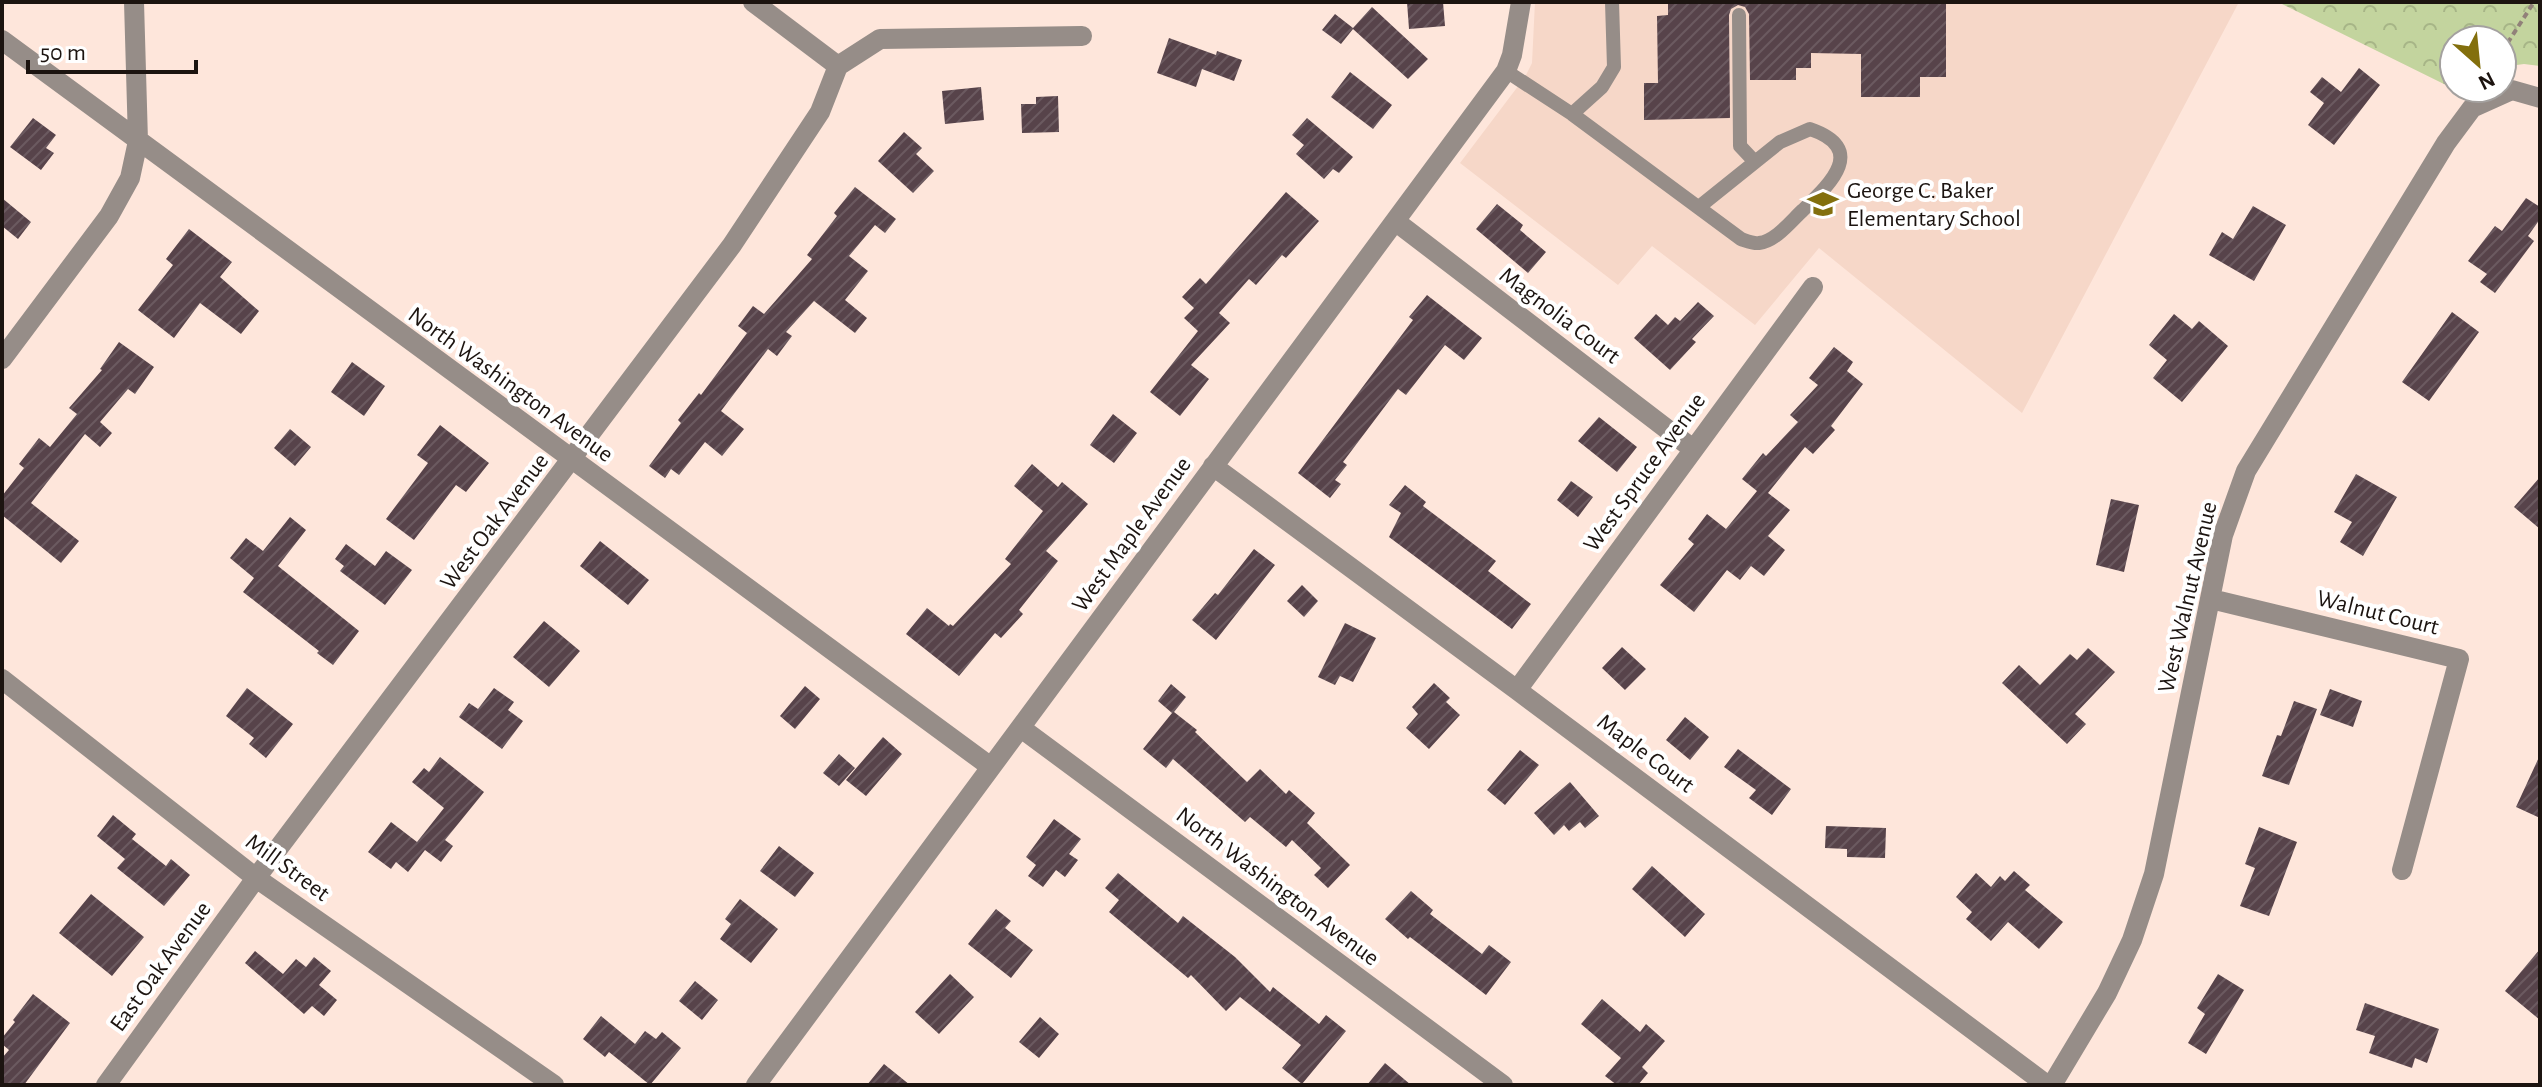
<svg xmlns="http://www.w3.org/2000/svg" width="2542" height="1087" viewBox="0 0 2542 1087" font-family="'Alegreya Sans',sans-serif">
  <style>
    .built { fill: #f6d7c8 }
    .forest { fill: url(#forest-crowns) }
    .building { fill: url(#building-hatch) }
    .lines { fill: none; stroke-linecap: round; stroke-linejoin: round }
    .path { stroke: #918179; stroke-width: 4; stroke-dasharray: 6 4; stroke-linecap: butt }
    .lane { stroke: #968d88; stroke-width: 14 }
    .street { stroke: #968d88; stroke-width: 20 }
    .labels { text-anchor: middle; stroke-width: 8; stroke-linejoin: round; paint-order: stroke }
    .poi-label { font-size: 24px; fill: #1c1410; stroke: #fff; text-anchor: start }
    .street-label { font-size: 24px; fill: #1c1410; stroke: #fff }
  </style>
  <defs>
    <pattern id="forest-crowns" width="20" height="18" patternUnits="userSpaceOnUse" patternTransform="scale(2)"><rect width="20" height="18" fill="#c3d49e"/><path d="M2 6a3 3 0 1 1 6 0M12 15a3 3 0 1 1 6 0" fill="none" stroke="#a7b587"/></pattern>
    <pattern id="building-hatch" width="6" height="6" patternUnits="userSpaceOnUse" patternTransform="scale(2)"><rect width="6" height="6" fill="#57434a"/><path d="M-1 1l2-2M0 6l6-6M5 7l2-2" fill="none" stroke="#6b5a60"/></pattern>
  </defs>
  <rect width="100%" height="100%" fill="#fee6db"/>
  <path class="built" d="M1535,2H2239L2022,413L1819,248L1755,325L1652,246L1618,285L1460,163L1525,77L1532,63Z"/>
  <path class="forest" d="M2278,2H2540V66L2524,64L2502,67V40H2454L2452,88Z"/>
  <path class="building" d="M1407,2H1443L1445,26L1409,29Z
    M1668,2H1946V77H1920V97H1861V54L1811,53V68H1796V80H1750L1749,14L1745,7L1738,5L1731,9L1729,15L1730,118L1644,120V83H1658L1657,16L1668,15Z
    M1372,7L1428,59L1408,79L1353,29L1341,44L1322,30L1335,14L1353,28Z
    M1169,38L1216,55L1217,51L1242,60L1234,81L1202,69L1196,87L1157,73Z
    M2359,68L2380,85L2334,145L2308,125L2324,103L2310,92L2322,77L2341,92Z
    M1350,72L1392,105L1373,129L1331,97Z
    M981,87L984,120L945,124L942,91Z
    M1058,96L1059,132L1022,133L1021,104H1036V97Z
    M33,118L56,135L46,148L54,153L41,170L10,147Z
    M1307,118L1353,157L1339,173L1333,169L1324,179L1296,154L1304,145L1292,135Z
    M904,132L922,148L916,154L934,171L913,193L878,161Z
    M855,187L896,219L885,233L875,225L849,256L868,271L845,300L867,318L855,333L814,301L786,332L792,336L777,356L768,349L721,411L744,429L722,456L705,442L679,475L671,469L665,478L649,466L681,423L678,420L699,393L701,395L747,333L738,326L753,306L764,314L812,259L807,255L837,216L834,213Z
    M1286,192L1319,221L1286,258L1282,255L1256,285L1249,279L1219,313L1230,323L1191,365L1209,379L1180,416L1150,392L1198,331L1184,318L1194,308L1182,297L1200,278L1206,284Z
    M2,198L31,222L18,239L2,226Z
    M2526,198L2540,207V219L2528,236L2534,241L2495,293L2480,282L2487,274L2468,261L2495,226L2502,231Z
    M1497,204L1523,225L1520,230L1546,252L1528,273L1476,229Z
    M2253,206L2286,225L2254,281L2209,255L2222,232L2233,239Z
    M189,229L232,262L220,277L259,311L241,334L200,303L174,338L138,310L173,265L166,259Z
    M1427,295L1482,338L1464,360L1445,345L1406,395L1398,389L1343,462L1347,465L1335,480L1341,484L1330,498L1298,473L1413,320L1409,317Z
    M1698,302L1714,316L1692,339L1696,342L1670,370L1634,338L1656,314L1668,325L1675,317L1680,321Z
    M2452,312L2479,332L2429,401L2402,382Z
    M2174,314L2192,329L2199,321L2228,346L2182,402L2153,378L2167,360L2149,345Z
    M119,342L154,367L135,394L128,389L100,422L112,433L100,447L85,434L31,503L79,541L61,563L2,515V496L24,468L19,464L39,438L50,447L77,414L69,408L102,370L100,369Z
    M1834,347L1853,362L1847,371L1863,384L1831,426L1835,430L1813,454L1805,447L1768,493L1790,510L1768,536L1785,550L1764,576L1751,566L1740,580L1727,570L1694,612L1660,585L1694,544L1688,539L1707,514L1726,529L1757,491L1742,479L1763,453L1766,456L1798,422L1790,415L1818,385L1809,378Z
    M352,362L385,386L364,416L331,392Z
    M1113,414L1137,433L1114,463L1090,445Z
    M1599,417L1637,447L1617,472L1578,441Z
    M440,425L489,463L466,492L456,485L414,540L386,519L428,463L417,455Z
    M290,429L311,447L295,466L274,448Z
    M1032,464L1058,487L1062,482L1088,504L1046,551L1058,561L1019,610L1023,614L1001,638L995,633L959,676L906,634L927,608L949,626L950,624L953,626L1011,564L1005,559L1043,511L1014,486Z
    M2356,474L2397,497L2363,556L2340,542L2352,522L2334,512Z
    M2540,477V529L2514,507Z
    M1571,481L1593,497L1578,517L1557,500Z
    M1405,485L1426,502L1423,506L1496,561L1488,571L1531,604L1512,629L1389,537L1401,513L1389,505Z
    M2111,499L2139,505L2124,572L2096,565Z
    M290,517L306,530L278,566L359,631L333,665L317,653L319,651L243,592L254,578L230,558L246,538L263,551Z
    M600,541L649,580L628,605L580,566Z
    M346,544L375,566L386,551L412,570L385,605L340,571L344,566L335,559Z
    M1254,549L1275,565L1216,640L1192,620L1215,593L1218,595Z
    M1302,585L1318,601L1304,617L1287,601Z
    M544,621L580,651L549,687L513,657Z
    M1345,623L1376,638L1353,682L1340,676L1335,685L1318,677Z
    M1622,647L1646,669L1625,690L1602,668Z
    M2088,648L2115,672L2075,714L2086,724L2067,744L2002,683L2019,665L2040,685L2070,654L2077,660Z
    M1434,683L1450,698L1446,702L1460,715L1429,749L1406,728L1418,714L1412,707Z
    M1171,684L1186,697L1174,712L1197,730L1195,732L1247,782L1260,769L1286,794L1289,790L1315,813L1307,823L1350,865L1328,888L1314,875L1321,868L1292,840L1286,847L1250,817L1245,822L1173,759L1166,768L1143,749L1172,713L1158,701Z
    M805,686L820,699L795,729L780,716Z
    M247,688L293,724L266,758L249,744L254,738L226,716Z
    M494,688L514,702L508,710L523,721L502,749L459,717L469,703L478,709Z
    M2330,689L2362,701L2353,727L2320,715Z
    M2294,701L2317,709L2289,785L2262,776L2277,735L2281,736Z
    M1685,717L1709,737L1690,760L1666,740Z
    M883,737L902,754L866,796L846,780Z
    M1738,749L1791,789L1772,815L1749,798L1756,790L1724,767Z
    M1520,750L1539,765L1505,805L1487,790Z
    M839,754L855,768L839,786L823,773Z
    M2540,755V818L2516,807Z
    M440,757L484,792L445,840L453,846L441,862L425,850L408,872L396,862L391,869L368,852L391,822L417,842L444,808L412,782L424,768L429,772Z
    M1570,782L1599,816L1585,828L1580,822L1569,831L1564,825L1554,835L1534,813Z
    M113,815L136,834L132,839L166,866L171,859L190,875L164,906L117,868L125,859L97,836Z
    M1054,819L1081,839L1069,854L1078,860L1065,877L1056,870L1043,887L1028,876L1036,865L1026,857Z
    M1826,826L1886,828L1885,858L1847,857V849L1825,848Z
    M2259,827L2297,842L2269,916L2240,906L2255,868L2245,864Z
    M779,846L814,873L795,897L760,871Z
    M1652,866L1705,914L1685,937L1632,889Z
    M2014,871L2030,885L2025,890L2063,922L2039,949L2008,922L1991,941L1966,919L1972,912L1956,897L1976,873L1991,887L2000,876L2005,881Z
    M1118,873L1178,923L1183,916L1235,957L1270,992L1273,987L1319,1024L1326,1015L1346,1031L1302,1084L1282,1068L1301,1045L1240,997L1226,1011L1191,975L1188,978L1109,912L1119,900L1105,888Z
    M1411,891L1433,910L1430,914L1482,954L1489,945L1511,962L1486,995L1410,937L1408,939L1385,919Z
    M91,894L144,937L112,976L59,933Z
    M740,899L778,929L751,963L720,939L731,924L725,919Z
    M996,909L1011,921L1005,928L1033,950L1011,978L968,944Z
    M2540,949V1020L2505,991Z
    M255,951L283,974L296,959L306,967L314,957L331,971L319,985L337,1000L324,1016L312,1006L304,1014L245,963Z
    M950,974L974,997L939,1034L915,1012Z
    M2218,974L2244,990L2206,1054L2188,1043L2205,1014L2197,1008Z
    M695,981L718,1000L702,1020L679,1001Z
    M33,994L70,1023L24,1085H2V1058L9,1050L2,1044V1038L15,1022L13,1020Z
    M1602,999L1640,1032L1646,1024L1665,1041L1642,1067L1648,1073L1638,1085H1617L1605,1076L1621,1058L1581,1024Z
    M2365,1003L2439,1029L2427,1063L2415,1058L2412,1068L2369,1053L2375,1036L2356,1030Z
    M601,1016L635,1044L645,1031L656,1039L662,1032L681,1048L650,1085L609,1052L605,1057L583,1039Z
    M1040,1017L1059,1034L1039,1058L1019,1042Z
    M1385,1063L1411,1085H1367Z
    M884,1064L910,1085H867Z"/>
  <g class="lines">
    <path class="path" d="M2509,72L2505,47L2534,2"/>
    <path class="lane" d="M1739,15L1740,146L1755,162
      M1506,71L1572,114L1741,239C1747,241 1754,244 1759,243C1776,241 1791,221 1803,210C1830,184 1868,149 1810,129L1780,142L1699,207
      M1572,114L1602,87L1614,67L1612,2"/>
    <path class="street" d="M753,2L838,66
      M2,40L991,767
      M838,66L880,39L1082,36
      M1395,221L1693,449
      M2,359L109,216L130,178L138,141L134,2
      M1213,466L1517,690L2047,1085
      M2211,599L2459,659L2402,870
      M2,679L256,878L554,1085
      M1517,690L1813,287
      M1021,728L1503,1085
      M106,1085L256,878L732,245L820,112L838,66
      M756,1085L1506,71L1512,55L1521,2
      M2052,1085L2107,993L2132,940L2154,874L2223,535L2246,471L2446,143L2472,108L2512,90L2540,98"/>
  </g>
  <defs>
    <g id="school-bare" transform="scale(2.4)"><path d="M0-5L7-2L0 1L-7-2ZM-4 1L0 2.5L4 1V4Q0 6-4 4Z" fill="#836f0d" stroke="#fff" stroke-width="2.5" paint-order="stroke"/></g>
  </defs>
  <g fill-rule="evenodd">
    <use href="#school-bare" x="1823" y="204"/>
  </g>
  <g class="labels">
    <g class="poi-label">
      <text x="1847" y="198">George C. Baker<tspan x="1847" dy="28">Elementary School</tspan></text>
    </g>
    <g class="street-label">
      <text transform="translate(1560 315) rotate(37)" y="8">Magnolia Court</text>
      <text transform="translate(511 384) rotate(36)" y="8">North Washington Avenue</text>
      <text transform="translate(1644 472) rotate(-54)" y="8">West Spruce Avenue</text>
      <text transform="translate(494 521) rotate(-53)" y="8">West Oak Avenue</text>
      <text transform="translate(1131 534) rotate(-54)" y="8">West Maple Avenue</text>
      <text transform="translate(2187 597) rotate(-77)" y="8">West Walnut Avenue</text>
      <text transform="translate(2378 612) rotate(14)" y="8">Walnut Court</text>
      <text transform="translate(1646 753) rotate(37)" y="8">Maple Court</text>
      <text transform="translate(288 867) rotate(36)" y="8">Mill Street</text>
      <text transform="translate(1278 886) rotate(37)" y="8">North Washington Avenue</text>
      <text transform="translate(160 966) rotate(-54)" y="8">East Oak Avenue</text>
    </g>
  </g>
  <rect width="2542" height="1087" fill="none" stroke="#1c1410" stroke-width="8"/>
  <g transform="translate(2478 64) rotate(153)"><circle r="38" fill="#ffffff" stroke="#a4a19f" stroke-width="2"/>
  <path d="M0-6L14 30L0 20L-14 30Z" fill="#836f0d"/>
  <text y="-12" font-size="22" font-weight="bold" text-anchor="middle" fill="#1c1410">N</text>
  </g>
  <path d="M28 60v12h168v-12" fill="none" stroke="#1c1410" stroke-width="4"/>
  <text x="40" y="60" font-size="24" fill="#1c1410" stroke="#ffffff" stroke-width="6" paint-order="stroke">50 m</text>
</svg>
